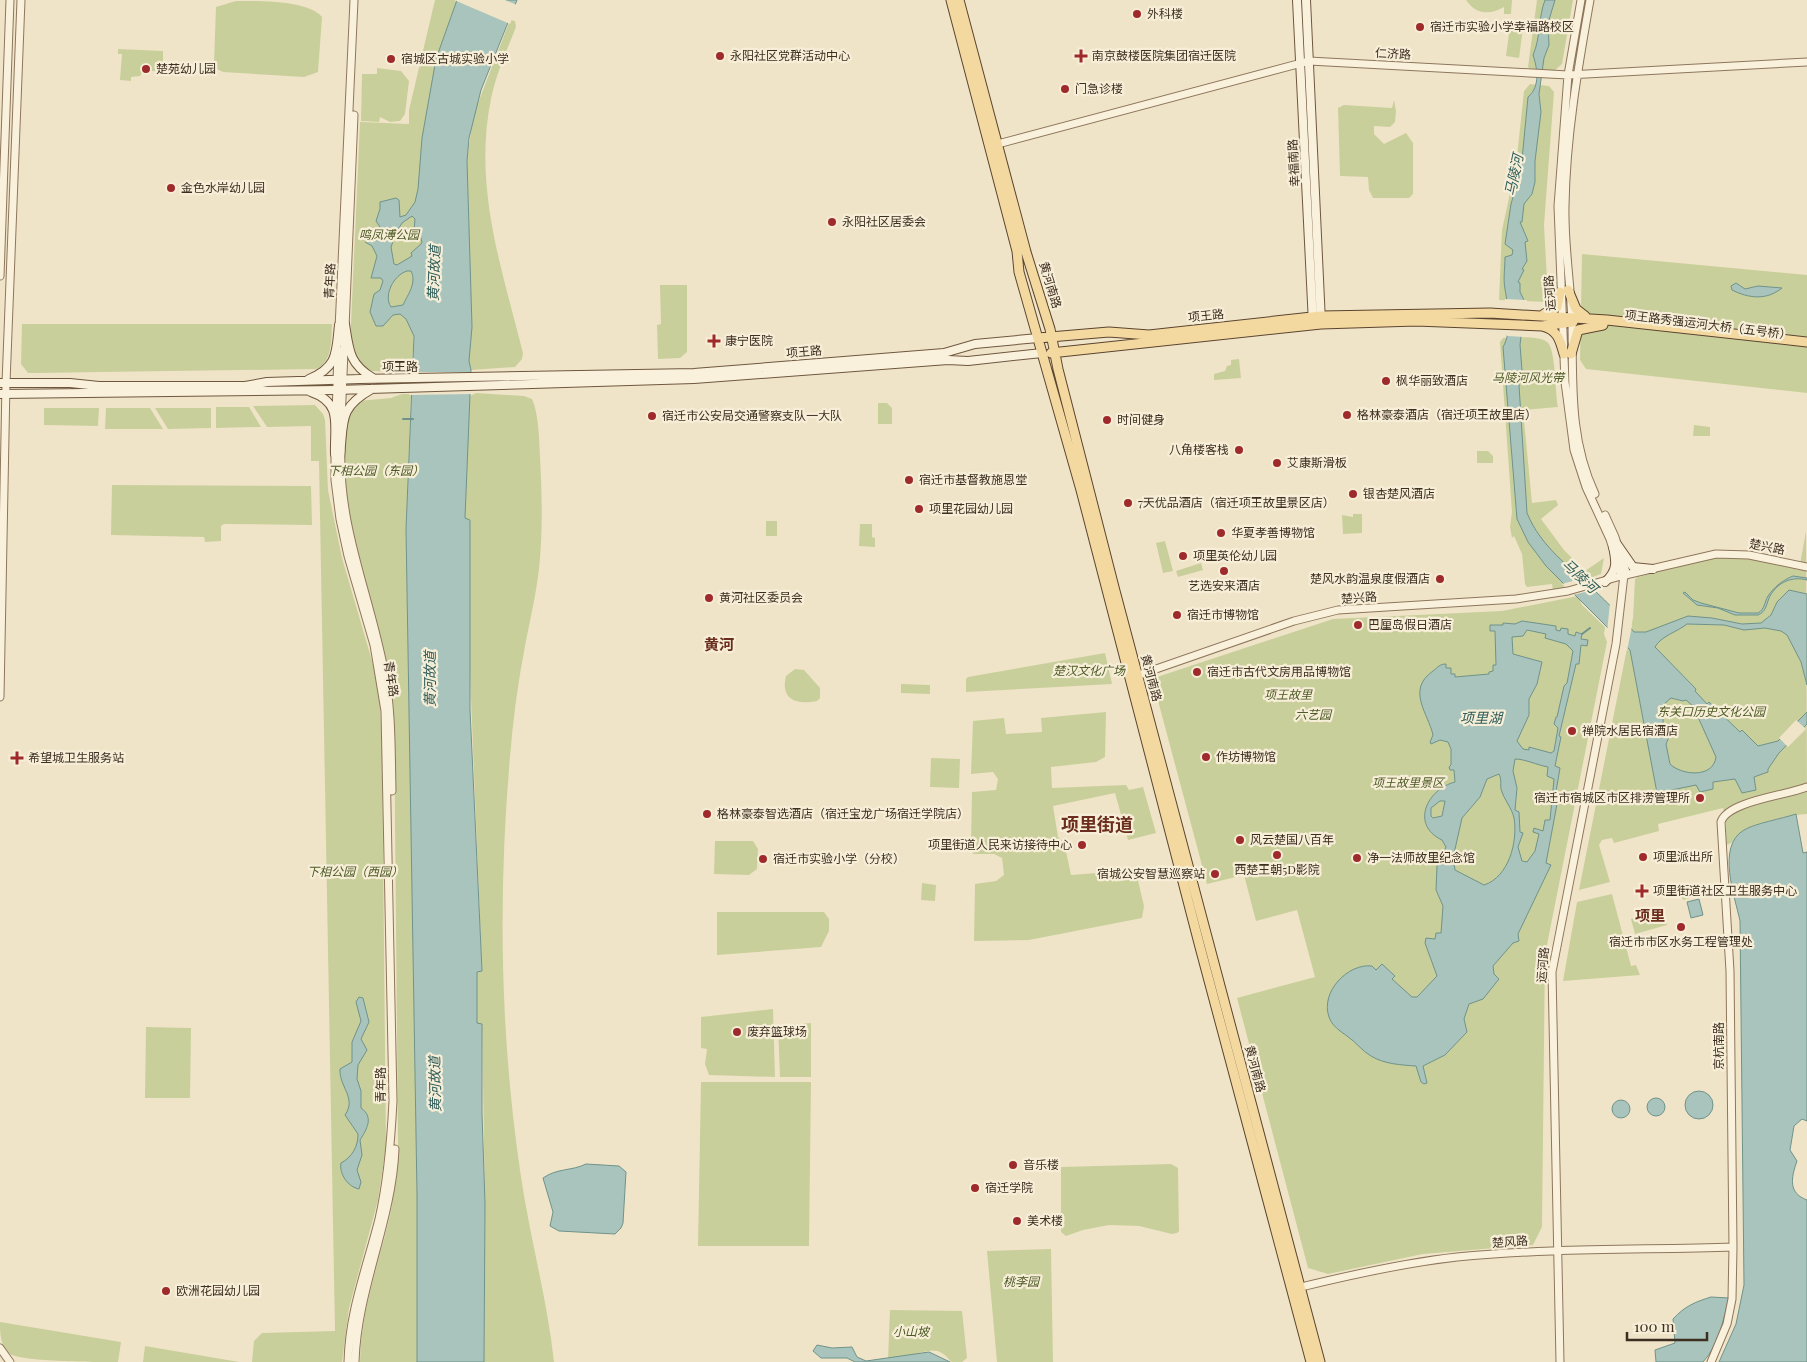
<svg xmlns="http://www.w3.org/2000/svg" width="1807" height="1362" viewBox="0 0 1807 1362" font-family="'Playfair Display','Noto Sans SC',serif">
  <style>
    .green { fill: #c9cf9b }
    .water { fill: #a9c4bc; stroke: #6f938a; fill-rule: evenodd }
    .pier { fill: #f0e4c8 }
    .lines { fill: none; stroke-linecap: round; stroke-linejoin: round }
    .stream { stroke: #6f938a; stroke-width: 2 }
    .tertiary-casing { stroke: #8d765c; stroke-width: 9 }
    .secondary-casing { stroke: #6f573f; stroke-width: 10 }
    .primary-casing { stroke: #5b4430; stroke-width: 11 }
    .tertiary { stroke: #faf1dc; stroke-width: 7 }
    .secondary { stroke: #faf1dc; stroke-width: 8 }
    .primary { stroke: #f3d9a0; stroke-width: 9 }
    .poi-dot { fill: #9e2a2b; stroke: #f7eed8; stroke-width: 2 }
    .labels { text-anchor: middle; stroke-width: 4.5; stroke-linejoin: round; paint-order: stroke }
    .poi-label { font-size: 12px; fill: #3d2e20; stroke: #f7eed8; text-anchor: start }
    .street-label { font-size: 12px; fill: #3d2e20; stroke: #f7eed8 }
    .park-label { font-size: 12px; font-style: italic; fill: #4d5a26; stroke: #f7eed8 }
    .water-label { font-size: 14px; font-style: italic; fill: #2f5d5a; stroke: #f7eed8 }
    .quarter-label { font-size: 15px; font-weight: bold; fill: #6b2e1e; stroke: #f7eed8 }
    .district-label { font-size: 18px; font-weight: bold; fill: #6b2e1e; stroke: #f7eed8 }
  </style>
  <rect width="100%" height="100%" fill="#f0e4c8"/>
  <path class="green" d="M435,0H457L450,20L424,242L417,260L412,372L366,371L363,369L350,346L360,122L409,124V110Z
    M1466,0H1512L1511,14H1504V7C1490,15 1476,15 1466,0Z
    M1537,0H1573L1562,64L1554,71L1532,70L1528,67Z
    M236,1C258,1 308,0 322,17L318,72L304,77L223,72L217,69L214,64L216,7Z
    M510,20L515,21L516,27C507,50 496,74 491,99C473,187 502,269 523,353L522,359L515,367L471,370L469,361L472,327L467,161L473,116Z
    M1510,26L1523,28L1519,58L1506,56Z
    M118,49L163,51V65H159V71H143L140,76L131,77V81L120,80L122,54H118Z
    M377,68L401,71L409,81L405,114L400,121L390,122L380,117L379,122L361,121L362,74H377Z
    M1530,84L1549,86L1554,92L1544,225L1548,298L1546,302L1499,300L1502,230L1516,166L1524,91Z
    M1394,100L1396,111L1395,122L1390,127L1374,126V134L1384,144L1406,133L1413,143V194L1409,198H1373L1369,190L1368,177L1340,176L1338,108L1344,105L1392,108Z
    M1582,254L1807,275V393L1586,369L1580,360Z
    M660,285H687V352L680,358L658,359L657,325L661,324Z
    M22,324H332C331,339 333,362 316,369L34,373H28L21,364Z
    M1503,338C1515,338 1537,335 1547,342C1556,348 1555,394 1558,407L1523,410L1532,503L1556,500L1558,505L1541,519L1564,550L1585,571L1604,558L1601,574L1553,591L1552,584L1527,587L1525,584L1522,554L1514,536L1512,538L1510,527L1512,512L1500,342Z
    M1239,359L1241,378L1214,380V374L1225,371L1227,366L1231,365V360Z
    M476,393L524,396L532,399C539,415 539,439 540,457C542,494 543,532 539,569C536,595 530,620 525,646C518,682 513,719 510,757C498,895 500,1032 520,1170C529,1235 547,1297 554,1362H484L485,1204L482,1024H477V972L482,971L469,649L470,520L465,518L468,397Z
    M402,394H411L406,529L417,1194V1362H360C361,1306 381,1259 392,1206C395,1186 397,1165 398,1145L394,711C385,623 340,540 344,450C345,441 344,429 346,420C347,413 354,406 358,401L391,398Z
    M878,403H887L892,408V424H878Z
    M315,405L323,414L325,420L328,490L342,558L375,671L380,706L382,745L386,1146L378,1200L349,1308L342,1362H252L254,1341L262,1333L335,1331L319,461H311V426L267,427L253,406Z
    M216,407H249L261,427L216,428Z
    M44,408H99L98,426L44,425Z
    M106,408H150L163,429H105Z
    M155,408H211V428L168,429Z
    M1694,425L1710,427V436H1693Z
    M1477,451H1488L1493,456V463H1477Z
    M112,485L311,486L312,525L224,524L221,526V541L205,542L204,537L111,535Z
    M1353,514H1362V533L1343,534L1342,515L1353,517Z
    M766,521H777V536H766Z
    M860,524H872V537L875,538V547L859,546Z
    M1806,531L1807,814C1790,815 1760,822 1744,830C1737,834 1735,843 1726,845V818L1723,808L1658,824L1659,831L1614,843L1612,838L1602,840L1599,845L1610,882L1579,890L1633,618L1635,579L1638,577L1719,556L1753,558L1799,570Z
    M1165,541L1173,571L1163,573L1156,543Z
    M1201,563L1203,570L1178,577L1176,571Z
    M1578,596L1582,605L1605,627L1604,634L1607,642L1545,955L1542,1227L1533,1245L1423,1254L1328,1274L1308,1268L1237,998L1315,977L1297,910L1256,921L1244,875L1207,884L1153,682L1157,677L1333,619L1502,611Z
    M1105,653L1112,684L966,692V679L968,677Z
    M795,669L804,670L820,688V698L817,701C797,705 780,700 786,676Z
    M901,684L930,685V694L901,693Z
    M1106,712L1105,757L1096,762L1051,767L1052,788L1126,785L1129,790L1143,787L1156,833L1128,840L1115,793L1053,806L1058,837L1064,842L1071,875L1133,870L1136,872L1144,906L1142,918L1029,940L974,941L975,884L996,881L1004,875L1002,858L994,854H973L971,843L972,792L996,790L998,779L993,772L971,774L973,721L1004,718L1006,734L1042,732L1041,718Z
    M931,758L960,759L959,788L930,787Z
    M715,841H753L758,849L757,869L749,875L714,874Z
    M922,883L936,885L935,901L921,900Z
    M1690,884L1693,897L1683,900L1678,886Z
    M1612,894L1631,966L1636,965L1640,975L1563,981L1577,902Z
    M1663,910L1667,925L1635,934L1631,919Z
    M717,912H824L829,919V931L821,947L717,955Z
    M773,1009L775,1077L709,1075L705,1064L707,1049L701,1048V1017Z
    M811,1023V1077H780L778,1026Z
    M146,1027L191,1028L190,1098H145Z
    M701,1082H811L809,1246H698Z
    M1171,1164L1178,1168L1179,1231L1177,1233L1172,1234L1139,1226L1109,1225L1083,1230L1066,1236L1061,1232V1167Z
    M1051,1249L1053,1362H997L987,1251Z
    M890,1310L962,1311L967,1358L962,1362H951C939,1345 928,1351 912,1355C904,1358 896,1358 888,1359Z
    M0,1322L121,1342L118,1362C96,1362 25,1362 10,1354C0,1345 0,1334 0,1322Z
    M145,1346L239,1362H143Z"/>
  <path class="water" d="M457,0H517L481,90L469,138L467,161L472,327L469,361L471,370L465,518L470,520V709L482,971L477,972V1023L482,1024V1113L485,1204L484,1362H417V1194L406,529L414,336L406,319L400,314L393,315L383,326H376L370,312L374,294L380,290L383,281L381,278H371L377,256L372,246L365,242L370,237L376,241L380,238V227L376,221L380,209V202L396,198L399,200L400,217L406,215L415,202L418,189L422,138L436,59ZM412,216L415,219L414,230L421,238L422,243L411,253L412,256L397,265L394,264L391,247L397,231L402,223ZM407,271H411C417,283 408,294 403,305L391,307C383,295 394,275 407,271Z
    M1545,0H1555L1548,23L1549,45L1544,58L1539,94L1541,112L1535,161V182L1532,194L1524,204L1522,222H1520L1528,241L1525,242L1527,261L1522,269L1524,270L1518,282L1520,283V292L1525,302L1520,345L1522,370L1519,385L1527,513C1541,547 1569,566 1594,590C1608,603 1622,617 1634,632H1646L1688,616L1712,618L1742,624L1761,623L1771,615L1777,602L1789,590L1807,594V685L1801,662L1787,635L1781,631L1765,628L1744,630L1724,625L1687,624C1677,632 1661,636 1655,647L1696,689L1695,691L1707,704L1709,702L1740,732L1742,730L1758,746L1778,741L1807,712V724L1779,753L1768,769V772L1754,777L1756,790L1742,793L1735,779L1713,782V789L1700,792L1696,785L1657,793L1630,650L1546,566L1528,542L1517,519L1503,347C1512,332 1508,307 1505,289C1503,279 1505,268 1505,257L1512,255L1513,250L1505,244L1511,204L1521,170L1528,97C1541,86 1537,67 1533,55C1541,37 1538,18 1545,0ZM1671,698L1683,701L1686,700L1693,706L1716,757C1713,779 1681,775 1670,764L1666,744L1669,737C1661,728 1663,716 1664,704Z
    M1736,283L1745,289L1758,286L1782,288C1766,301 1748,298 1732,290L1731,286Z
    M1793,576L1807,578V580C1792,576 1778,582 1770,596C1766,604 1767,611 1758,615H1735L1718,608L1697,605L1683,593L1685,592L1693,600L1701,603L1739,613H1758C1765,609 1764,603 1768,596C1774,587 1783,580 1793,576Z
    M1522,621L1556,626V630L1560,631L1561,628L1568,629V634L1575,636L1576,632L1582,634L1581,639L1588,640L1587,646L1581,645L1579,664H1576L1559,736L1561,737L1555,766L1560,768L1554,803L1557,804L1546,863L1551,865L1518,934L1519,941L1513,943L1493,966L1494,974L1499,979L1483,999L1469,1004L1464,1019L1467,1032L1445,1055L1423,1066L1427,1083L1424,1084L1421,1082L1416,1066C1401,1065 1384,1064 1371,1056C1362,1051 1356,1042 1347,1036C1340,1031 1332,1026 1329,1017C1320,992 1348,963 1372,966L1376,970L1382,964L1395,976L1392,979L1412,997H1417L1437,976L1425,943L1426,938L1435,939L1436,933H1441L1443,906L1436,890L1437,866L1446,847L1442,840C1410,825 1427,789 1455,782L1454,770H1450L1449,767L1451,765V749L1448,742L1440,740L1431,744L1430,742L1433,735C1428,713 1406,690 1433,671C1438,667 1440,664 1446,664V668H1451V674H1455V677L1489,674V672L1493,671V665H1496L1495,631H1490V625H1503V623L1515,624ZM1527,630L1546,634L1545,638L1566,644L1573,651L1567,683L1564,686L1557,717H1556L1554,724L1558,728L1554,751L1551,753L1529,747V750L1523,749L1517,741L1529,715V699L1537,684L1542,662L1513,654L1512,637L1523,636ZM1515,759C1525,759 1537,765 1548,767L1547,776L1554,779L1550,820H1545L1543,831L1534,828L1533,832L1539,834L1535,851L1527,862L1522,861L1518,847L1523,833L1520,832L1519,812L1515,810L1517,788L1513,771ZM1499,774C1502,780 1500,784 1501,789C1504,800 1512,808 1514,818C1518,841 1509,877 1484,885L1455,870L1453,858L1462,818L1480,797L1487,779ZM1440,801H1445L1442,816L1433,818L1431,816V808Z
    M1796,814L1803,853L1807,852V1121L1802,1119L1794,1126L1790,1150L1797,1161C1791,1178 1788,1193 1807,1200V1362H1719L1736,1324L1744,1285L1740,921C1735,897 1716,846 1744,830C1756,823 1781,819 1796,814Z
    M1699,899L1703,915L1691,918L1687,902Z
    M359,997L363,998L369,1022L361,1039L367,1050L358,1065L357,1079L361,1091V1108C374,1117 367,1129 360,1140L362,1155L357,1170L361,1182L359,1189C348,1187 339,1174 341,1163C352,1157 358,1147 358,1134L345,1115C357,1098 339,1087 340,1069L352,1062V1042L361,1021L356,1002Z
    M1685 1105a14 14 0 1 1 28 0a14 14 0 1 1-28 0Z
    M1647 1107a9 9 0 1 1 18 0a9 9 0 1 1-18 0Z
    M1612 1109a9 9 0 1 1 18 0a9 9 0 1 1-18 0Z
    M586,1164L619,1166L626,1172L623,1223L621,1228L615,1234L559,1231L550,1226L553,1212L543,1178C557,1168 572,1171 586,1164Z
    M1711,1297L1729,1298C1723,1320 1719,1345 1703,1362H1656L1655,1350L1675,1343L1673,1319C1685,1306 1695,1302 1711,1297Z
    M817,1345L832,1348L852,1347L857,1357L866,1361L929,1352L950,1362H855L847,1358H821L813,1351Z"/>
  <path class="pier" d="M454,0H505L517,5L510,24Z
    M1505,299L1527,300L1525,337L1507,336Z
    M410,372H472L471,394L409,395Z
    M1583,578L1597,589L1573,595L1562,584Z
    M1610,603L1632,626L1627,651L1607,632Z
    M1796,720L1806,729L1788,747L1779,738Z"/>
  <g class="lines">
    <path class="stream" d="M403,419H413
      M1582,634L1590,628"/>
    <g class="tertiary-casing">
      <path id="tertiary" d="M1581,0L1568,75L1558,206L1565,382L1574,450L1586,487L1610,539L1621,576
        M1590,0C1578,68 1566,137 1565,206C1564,246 1571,284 1572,324C1573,382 1569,439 1595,494
        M994,145L1309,61L1568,75L1807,62
        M0,276L10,0
        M339,329L354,0
        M336,417L338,350
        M341,422L354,115
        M335,450V480L340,519L348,556L374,645L385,711L393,1101C391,1141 388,1180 379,1219C367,1267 349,1312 348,1362
        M341,450C338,526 370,596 384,670C392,710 391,750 392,791
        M1605,515L1615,537L1627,575
        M1133,677L1294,621L1338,610L1516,599L1568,591L1621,576L1716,554L1749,555L1807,567
        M0,697L6,383L21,0
        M1297,1288C1350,1275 1403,1263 1457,1257C1549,1248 1641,1250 1733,1247
        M0,1348L10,1362
        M355,1362C357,1289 392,1222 395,1149
        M1560,1362L1552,972L1616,644L1624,575
        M1711,1362L1727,1324L1732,1299L1733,1247L1730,971L1721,822C1727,801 1788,795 1807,787"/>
    </g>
    <g class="secondary-casing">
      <path id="secondary" d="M1297,0L1313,323
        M1306,0L1321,322
        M345,324C349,350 349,364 373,378
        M309,379C338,367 336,353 339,325
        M0,383H70L99,386H245L267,382L360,379L694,373L944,353L975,344L1038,338
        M311,392C343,403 334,425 335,454
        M0,394L336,390L694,379L948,360L968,361L1042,353
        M340,456C344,421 338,408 372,389
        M1617,544L1633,567L1653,569
        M1605,582C1618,570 1616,562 1613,546"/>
    </g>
    <g class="primary-casing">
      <path id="primary" d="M951,0L1017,251L1019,272L1081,490L1200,947L1311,1362
        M959,0L1026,252L1050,329L1058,369L1114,587L1320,1362
        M1568,290L1576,309L1585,316
        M1544,314L1557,307L1560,292
        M1542,326C1558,330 1560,340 1564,354
        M1038,338L1109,332L1149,335L1321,316L1490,313L1607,320L1807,342
        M1051,353L1321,324L1416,321L1542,326L1573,322
        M1571,354L1578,330L1603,325"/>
    </g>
    <use href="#tertiary" class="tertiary"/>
    <use href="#secondary" class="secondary"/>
    <use href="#primary" class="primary"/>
  </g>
  <g class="poi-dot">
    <circle cx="1137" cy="14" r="5"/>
    <circle cx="1420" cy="27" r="5"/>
    <circle cx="720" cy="56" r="5"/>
    <path d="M1078.5 48.5h5v5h5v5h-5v5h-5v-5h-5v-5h5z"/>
    <circle cx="391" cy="59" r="5"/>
    <circle cx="146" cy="69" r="5"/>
    <circle cx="1065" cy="89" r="5"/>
    <circle cx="171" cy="188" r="5"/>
    <circle cx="832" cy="222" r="5"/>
    <path d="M711.5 333.5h5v5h5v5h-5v5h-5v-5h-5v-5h5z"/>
    <circle cx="1386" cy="381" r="5"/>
    <circle cx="1347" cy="415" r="5"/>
    <circle cx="652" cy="416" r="5"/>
    <circle cx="1107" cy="420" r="5"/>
    <circle cx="1239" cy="450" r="5"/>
    <circle cx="1277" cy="463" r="5"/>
    <circle cx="909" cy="480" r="5"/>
    <circle cx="1353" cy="494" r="5"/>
    <circle cx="1128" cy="503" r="5"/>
    <circle cx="919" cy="509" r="5"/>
    <circle cx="1221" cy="533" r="5"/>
    <circle cx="1183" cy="556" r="5"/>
    <circle cx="1224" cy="571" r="5"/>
    <circle cx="1440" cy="579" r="5"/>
    <circle cx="709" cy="598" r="5"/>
    <circle cx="1177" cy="615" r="5"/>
    <circle cx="1358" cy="625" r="5"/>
    <circle cx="1197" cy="672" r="5"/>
    <circle cx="1572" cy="731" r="5"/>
    <circle cx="1206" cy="757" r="5"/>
    <path d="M14.5 750.5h5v5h5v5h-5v5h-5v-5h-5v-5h5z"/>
    <circle cx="1700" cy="798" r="5"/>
    <circle cx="707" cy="814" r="5"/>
    <circle cx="1240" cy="840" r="5"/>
    <circle cx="1082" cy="845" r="5"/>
    <circle cx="1277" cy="855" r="5"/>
    <circle cx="1643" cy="857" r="5"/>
    <circle cx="1357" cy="858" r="5"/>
    <circle cx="763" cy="859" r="5"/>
    <circle cx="1215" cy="874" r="5"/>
    <path d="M1639.5 883.5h5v5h5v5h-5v5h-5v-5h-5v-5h5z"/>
    <circle cx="1681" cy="927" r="5"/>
    <circle cx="737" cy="1032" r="5"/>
    <circle cx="1013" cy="1165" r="5"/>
    <circle cx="975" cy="1188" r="5"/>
    <circle cx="1017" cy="1221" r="5"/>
    <circle cx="166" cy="1291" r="5"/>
  </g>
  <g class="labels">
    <g class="poi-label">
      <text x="1147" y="18">外科楼</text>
      <text x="1430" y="31">宿迁市实验小学幸福路校区</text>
      <text x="730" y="60">永阳社区党群活动中心</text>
      <text x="1092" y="60">南京鼓楼医院集团宿迁医院</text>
      <text x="401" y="63">宿城区古城实验小学</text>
      <text x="156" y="73">楚苑幼儿园</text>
      <text x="1075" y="93">门急诊楼</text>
      <text x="181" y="192">金色水岸幼儿园</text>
      <text x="842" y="226">永阳社区居委会</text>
      <text x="725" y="345">康宁医院</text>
      <text x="1396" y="385">枫华丽致酒店</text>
      <text x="1357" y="419">格林豪泰酒店（宿迁项王故里店）</text>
      <text x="662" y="420">宿迁市公安局交通警察支队一大队</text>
      <text x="1117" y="424">时间健身</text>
      <text x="1229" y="454" text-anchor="end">八角楼客栈</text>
      <text x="1287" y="467">艾康斯滑板</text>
      <text x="919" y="484">宿迁市基督教施恩堂</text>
      <text x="1363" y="498">银杏楚风酒店</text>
      <text x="1138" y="507">7天优品酒店（宿迁项王故里景区店）</text>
      <text x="929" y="513">项里花园幼儿园</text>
      <text x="1231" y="537">华夏孝善博物馆</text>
      <text x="1193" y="560">项里英伦幼儿园</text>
      <text x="1430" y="583" text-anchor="end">楚风水韵温泉度假酒店</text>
      <text x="1224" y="590" text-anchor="middle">艺选安来酒店</text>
      <text x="719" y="602">黄河社区委员会</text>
      <text x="1187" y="619">宿迁市博物馆</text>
      <text x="1368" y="629">巴厘岛假日酒店</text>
      <text x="1207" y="676">宿迁市古代文房用品博物馆</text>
      <text x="1582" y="735">禅院水居民宿酒店</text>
      <text x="1216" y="761">作坊博物馆</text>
      <text x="28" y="762">希望城卫生服务站</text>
      <text x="1690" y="802" text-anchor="end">宿迁市宿城区市区排涝管理所</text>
      <text x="717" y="818">格林豪泰智选酒店（宿迁宝龙广场宿迁学院店）</text>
      <text x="1250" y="844">风云楚国八百年</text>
      <text x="1072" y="849" text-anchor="end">项里街道人民来访接待中心</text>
      <text x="1653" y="861">项里派出所</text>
      <text x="1367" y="862">净一法师故里纪念馆</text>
      <text x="773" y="863">宿迁市实验小学（分校）</text>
      <text x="1277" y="874" text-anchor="middle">西楚王朝5D影院</text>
      <text x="1205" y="878" text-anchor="end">宿城公安智慧巡察站</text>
      <text x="1653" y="895">项里街道社区卫生服务中心</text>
      <text x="1681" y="946" text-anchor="middle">宿迁市市区水务工程管理处</text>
      <text x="747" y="1036">废弃篮球场</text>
      <text x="1023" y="1169">音乐楼</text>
      <text x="985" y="1192">宿迁学院</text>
      <text x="1027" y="1225">美术楼</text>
      <text x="176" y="1295">欧洲花园幼儿园</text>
    </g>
    <g class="street-label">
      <text transform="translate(1393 54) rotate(3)" y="4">仁济路</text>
      <text transform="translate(1294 163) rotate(-93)" y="4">幸福南路</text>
      <text transform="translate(330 281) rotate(-87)" y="4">青年路</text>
      <text transform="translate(1050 285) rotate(73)" y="4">黄河南路</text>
      <text transform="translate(1550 293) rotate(-94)" y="4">运河路</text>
      <text transform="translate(1206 316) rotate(-6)" y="4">项王路</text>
      <text transform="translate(1708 325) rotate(7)" y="4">项王路秀强运河大桥（五号桥）</text>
      <text transform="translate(804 352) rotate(-5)" y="4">项王路</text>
      <text x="400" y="371">项王路</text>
      <text transform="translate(1767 547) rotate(11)" y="4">楚兴路</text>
      <text transform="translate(1359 598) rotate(-4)" y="4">楚兴路</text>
      <text transform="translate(1151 678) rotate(75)" y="4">黄河南路</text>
      <text transform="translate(391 679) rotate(81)" y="4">青年路</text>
      <text transform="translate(1543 965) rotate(-85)" y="4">运河路</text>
      <text transform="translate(1719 1046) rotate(-90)" y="4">京杭南路</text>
      <text transform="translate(1255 1069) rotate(75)" y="4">黄河南路</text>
      <text transform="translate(381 1085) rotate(-90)" y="4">青年路</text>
      <text transform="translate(1510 1242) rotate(-4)" y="4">楚风路</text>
    </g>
    <g class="park-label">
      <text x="389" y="239">鸣凤溥公园</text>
      <text x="1528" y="382">马陵河风光带</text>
      <text x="376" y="475">下相公园（东园）</text>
      <text x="1089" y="675">楚汉文化广场</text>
      <text x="1288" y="699">项王故里</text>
      <text x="1711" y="716">东关口历史文化公园</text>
      <text x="1313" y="719">六艺园</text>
      <text x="1408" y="787">项王故里景区</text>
      <text x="355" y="876">下相公园（西园）</text>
      <text x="1021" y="1286">桃李园</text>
      <text x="911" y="1336">小山坡</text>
    </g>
    <g class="water-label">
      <text transform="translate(1514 175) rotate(-78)" y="5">马陵河</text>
      <text transform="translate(434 273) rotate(-88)" y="5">黄河故道</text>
      <text transform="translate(1580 576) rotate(43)" y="5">马陵河</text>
      <text transform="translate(430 679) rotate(-90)" y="5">黄河故道</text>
      <text x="1481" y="723">项里湖</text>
      <text transform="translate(435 1084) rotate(-91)" y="5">黄河故道</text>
    </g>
    <g class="quarter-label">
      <text x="719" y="650">黄河</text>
      <text x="1650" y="921">项里</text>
    </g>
    <g class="district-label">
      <text x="1097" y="831">项里街道</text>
    </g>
  </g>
  <path d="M1627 1332v8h80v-8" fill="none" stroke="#3d2e20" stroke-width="2.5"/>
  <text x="1634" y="1332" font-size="15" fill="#3d2e20" stroke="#f7eed8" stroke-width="4" paint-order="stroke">100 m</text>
</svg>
